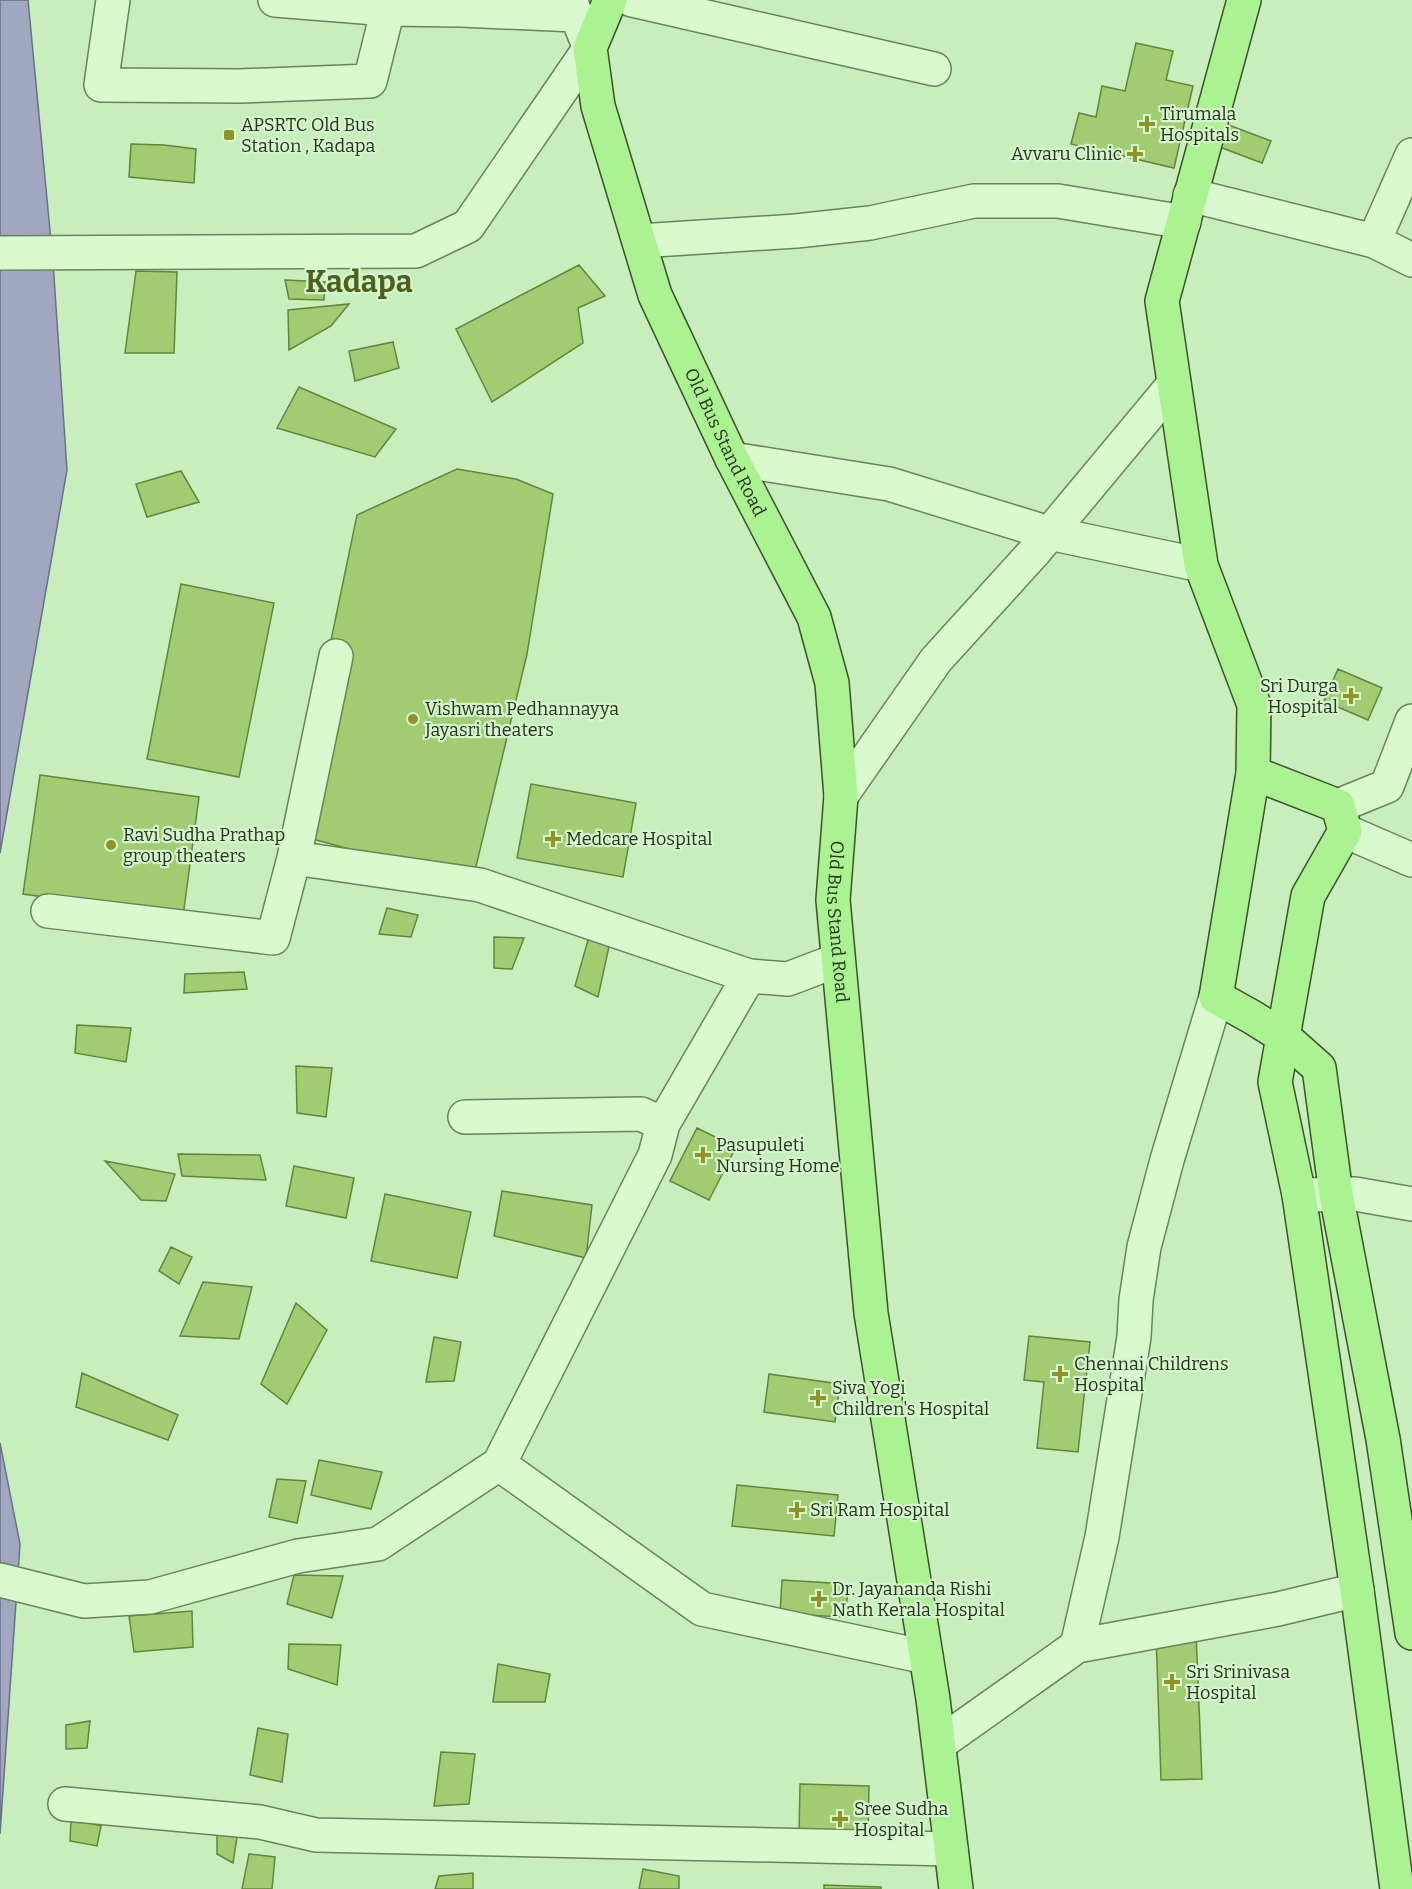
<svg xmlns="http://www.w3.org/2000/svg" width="1412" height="1889" viewBox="0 0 1412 1889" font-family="Bitter,serif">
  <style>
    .water { fill: #a0a7bf; stroke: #686f8c; stroke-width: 1.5 }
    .building { fill: #a1cc72; stroke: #63843c; stroke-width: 1.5 }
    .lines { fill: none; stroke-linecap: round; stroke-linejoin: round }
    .minor-casing { stroke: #698556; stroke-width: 36 }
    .major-casing { stroke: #3d522b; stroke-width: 36 }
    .minor { stroke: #d9f9cf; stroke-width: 33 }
    .major { stroke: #abf293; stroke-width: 33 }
    .poi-dot { fill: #8e9426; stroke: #d5f5cc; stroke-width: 2 }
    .labels { text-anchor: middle; stroke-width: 4.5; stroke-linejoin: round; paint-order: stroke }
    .poi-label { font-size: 18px; fill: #26341b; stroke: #d5f5cc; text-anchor: start }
    .street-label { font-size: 18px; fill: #26341b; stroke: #d5f5cc }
    .town-label { font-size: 30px; font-weight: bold; fill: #4e611a; stroke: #d5f5cc }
  </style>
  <rect width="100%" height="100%" fill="#c8eebd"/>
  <path class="water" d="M0,0H28L53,262L67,470L0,853Z
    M0,1443L20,1544L0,1834Z"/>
  <path class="building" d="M1136,43L1173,51L1166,80L1193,86L1174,168L1071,144L1079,113L1096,117L1102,86L1125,91Z
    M1226,124L1271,141L1262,163L1217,146Z
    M131,144L164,145L196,149L194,183L129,177Z
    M579,265L605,296L578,308L583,343L492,402L456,329Z
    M136,271L177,272L174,353H125Z
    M285,280L325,282L324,300L289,299Z
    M349,304L331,326L289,350L288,310Z
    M393,342L399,368L355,381L349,351Z
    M299,387L396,429L375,457L277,428Z
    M457,469L516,479L553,494L527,654L472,883L291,833L357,515Z
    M181,471L199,502L147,517L136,484Z
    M181,584L274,603L239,777L147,759Z
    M1338,669L1382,688L1368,720L1324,701Z
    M40,775L199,797L183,916L23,894Z
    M531,784L636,803L623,877L517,858Z
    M387,908L418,915L411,937L379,934Z
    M494,937L524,938L512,969L494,968Z
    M588,940L610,942L598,997L575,986Z
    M244,972L247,989L184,993L185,974Z
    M77,1025L131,1028L126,1062L75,1053Z
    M296,1066L332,1068L326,1117L297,1113Z
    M697,1128L736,1147L709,1200L670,1181Z
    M178,1154L260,1155L266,1180L182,1176Z
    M105,1161L175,1174L166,1201L141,1200Z
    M294,1166L354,1178L346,1218L286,1206Z
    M502,1191L592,1205L586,1258L494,1236Z
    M385,1194L471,1212L457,1278L371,1261Z
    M171,1247L192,1257L179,1284L159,1271Z
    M203,1282L252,1287L239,1339L180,1336Z
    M296,1303L327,1330L287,1404L261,1384Z
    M1029,1336L1090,1342L1078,1452L1037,1448L1044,1382L1024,1380Z
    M434,1337L461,1342L454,1381L426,1382Z
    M82,1373L178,1415L168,1440L76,1407Z
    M769,1374L840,1384L835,1422L764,1412Z
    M319,1460L382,1472L371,1509L311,1495Z
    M277,1479L306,1481L297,1523L269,1517Z
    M737,1485L838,1495L834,1536L732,1526Z
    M294,1575L343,1576L332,1618L287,1604Z
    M782,1580L848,1584L846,1617L780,1614Z
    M192,1611L193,1647L134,1652L129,1616Z
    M1196,1632L1202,1779L1161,1780L1156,1634Z
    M289,1644L341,1645L337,1685L288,1669Z
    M498,1664L550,1674L545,1702H493Z
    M90,1721L87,1748L66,1749V1725Z
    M258,1728L288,1734L282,1782L250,1775Z
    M441,1752L475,1754L469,1804L434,1806Z
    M800,1784L869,1786L868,1837L799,1836Z
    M71,1818L101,1826L97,1846L70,1841Z
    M217,1829L238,1831L233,1863L217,1854Z
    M249,1854L275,1857L272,1889H242Z
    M643,1869L679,1876V1889H639Z
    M473,1873V1889H435L439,1876Z
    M824,1885L881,1887V1889H824Z"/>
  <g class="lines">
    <g class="minor-casing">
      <path id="minor" d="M113,0L101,85L240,86L370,81L388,9
        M275,0L388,9L461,10L576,15
        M632,0L934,69
        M1190,195L1374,241L1412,260
        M639,241L796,231L870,223L974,201H1058L1184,222
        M1374,241L1412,155
        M0,253L416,251L468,226L590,48L570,0
        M732,459L889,484L1049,533L1201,565
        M841,796L936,660L1035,551L1174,384
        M1338,806L1387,786L1412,721
        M1345,831L1412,860
        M294,858L336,656
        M48,911L273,938L294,858L480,885L749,976L788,979L838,960
        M465,1117L641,1114L663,1124
        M1299,1195L1355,1194L1412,1204
        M499,1464L702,1609L926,1657
        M0,1580L84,1601L150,1597L298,1556L378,1544L499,1464L655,1155L663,1124L749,976
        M1077,1646L1102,1537L1134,1337L1136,1300L1144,1247L1167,1160L1216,997
        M939,1744L1077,1646L1278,1609L1357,1590
        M65,1804L260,1822L316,1835L951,1849"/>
    </g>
    <g class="major-casing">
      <g id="major">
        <path id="s1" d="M610,0L590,48L598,106L655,295L732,459L814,617L832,683L841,796L833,900L871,1313L933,1699L956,1889"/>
        <path d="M1244,0L1162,301L1201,565L1254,705L1253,773L1338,806L1345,831L1308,896L1275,1082L1299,1195L1357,1590L1397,1889"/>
        <path d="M1253,773L1216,997L1252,1017L1284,1037L1319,1068L1336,1194L1383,1439L1412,1633"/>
      </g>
    </g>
    <use href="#minor" class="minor"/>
    <use href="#major" class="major"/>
  </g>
  <g class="poi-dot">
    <path d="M1144 115h6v6h6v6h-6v6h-6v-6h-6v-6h6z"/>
    <rect x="223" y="129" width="12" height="12" rx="3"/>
    <path d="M1132 145h6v6h6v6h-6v6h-6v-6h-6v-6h6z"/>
    <path d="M1348 687h6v6h6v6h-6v6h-6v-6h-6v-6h6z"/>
    <circle cx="413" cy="719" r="6"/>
    <path d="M550 830h6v6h6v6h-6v6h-6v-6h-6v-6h6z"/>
    <circle cx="111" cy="845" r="6"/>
    <path d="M700 1146h6v6h6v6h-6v6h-6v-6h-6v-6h6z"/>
    <path d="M1057 1365h6v6h6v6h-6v6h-6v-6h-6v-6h6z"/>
    <path d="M815 1389h6v6h6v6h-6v6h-6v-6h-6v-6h6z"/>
    <path d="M794 1501h6v6h6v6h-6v6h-6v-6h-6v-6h6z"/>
    <path d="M816 1590h6v6h6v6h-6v6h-6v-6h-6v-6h6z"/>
    <path d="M1169 1673h6v6h6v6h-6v6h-6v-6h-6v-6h6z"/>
    <path d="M837 1810h6v6h6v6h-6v6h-6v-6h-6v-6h6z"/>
  </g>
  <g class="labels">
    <g class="poi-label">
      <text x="1160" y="120">Tirumala<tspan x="1160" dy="21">Hospitals</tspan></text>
      <text x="241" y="131">APSRTC Old Bus<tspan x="241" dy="21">Station , Kadapa</tspan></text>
      <text x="1122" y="160" text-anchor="end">Avvaru Clinic</text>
      <text x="1338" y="692" text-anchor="end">Sri Durga<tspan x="1338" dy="21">Hospital</tspan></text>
      <text x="425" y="715">Vishwam Pedhannayya<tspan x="425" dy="21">Jayasri theaters</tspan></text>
      <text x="123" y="841">Ravi Sudha Prathap<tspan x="123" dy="21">group theaters</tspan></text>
      <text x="566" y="845">Medcare Hospital</text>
      <text x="716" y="1151">Pasupuleti<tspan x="716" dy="21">Nursing Home</tspan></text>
      <text x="1074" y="1370">Chennai Childrens<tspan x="1074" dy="21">Hospital</tspan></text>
      <text x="832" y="1394">Siva Yogi<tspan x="832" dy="21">Children's Hospital</tspan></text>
      <text x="810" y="1516">Sri Ram Hospital</text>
      <text x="832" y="1595">Dr. Jayananda Rishi<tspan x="832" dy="21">Nath Kerala Hospital</tspan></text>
      <text x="1186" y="1678">Sri Srinivasa<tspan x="1186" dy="21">Hospital</tspan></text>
      <text x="854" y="1815">Sree Sudha<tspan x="854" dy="21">Hospital</tspan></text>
    </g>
    <g class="street-label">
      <text dy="6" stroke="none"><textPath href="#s1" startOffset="471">Old Bus Stand Road</textPath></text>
      <text dy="6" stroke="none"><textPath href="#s1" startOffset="975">Old Bus Stand Road</textPath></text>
    </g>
    <g class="town-label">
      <text x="359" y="292">Kadapa</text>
    </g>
  </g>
</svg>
